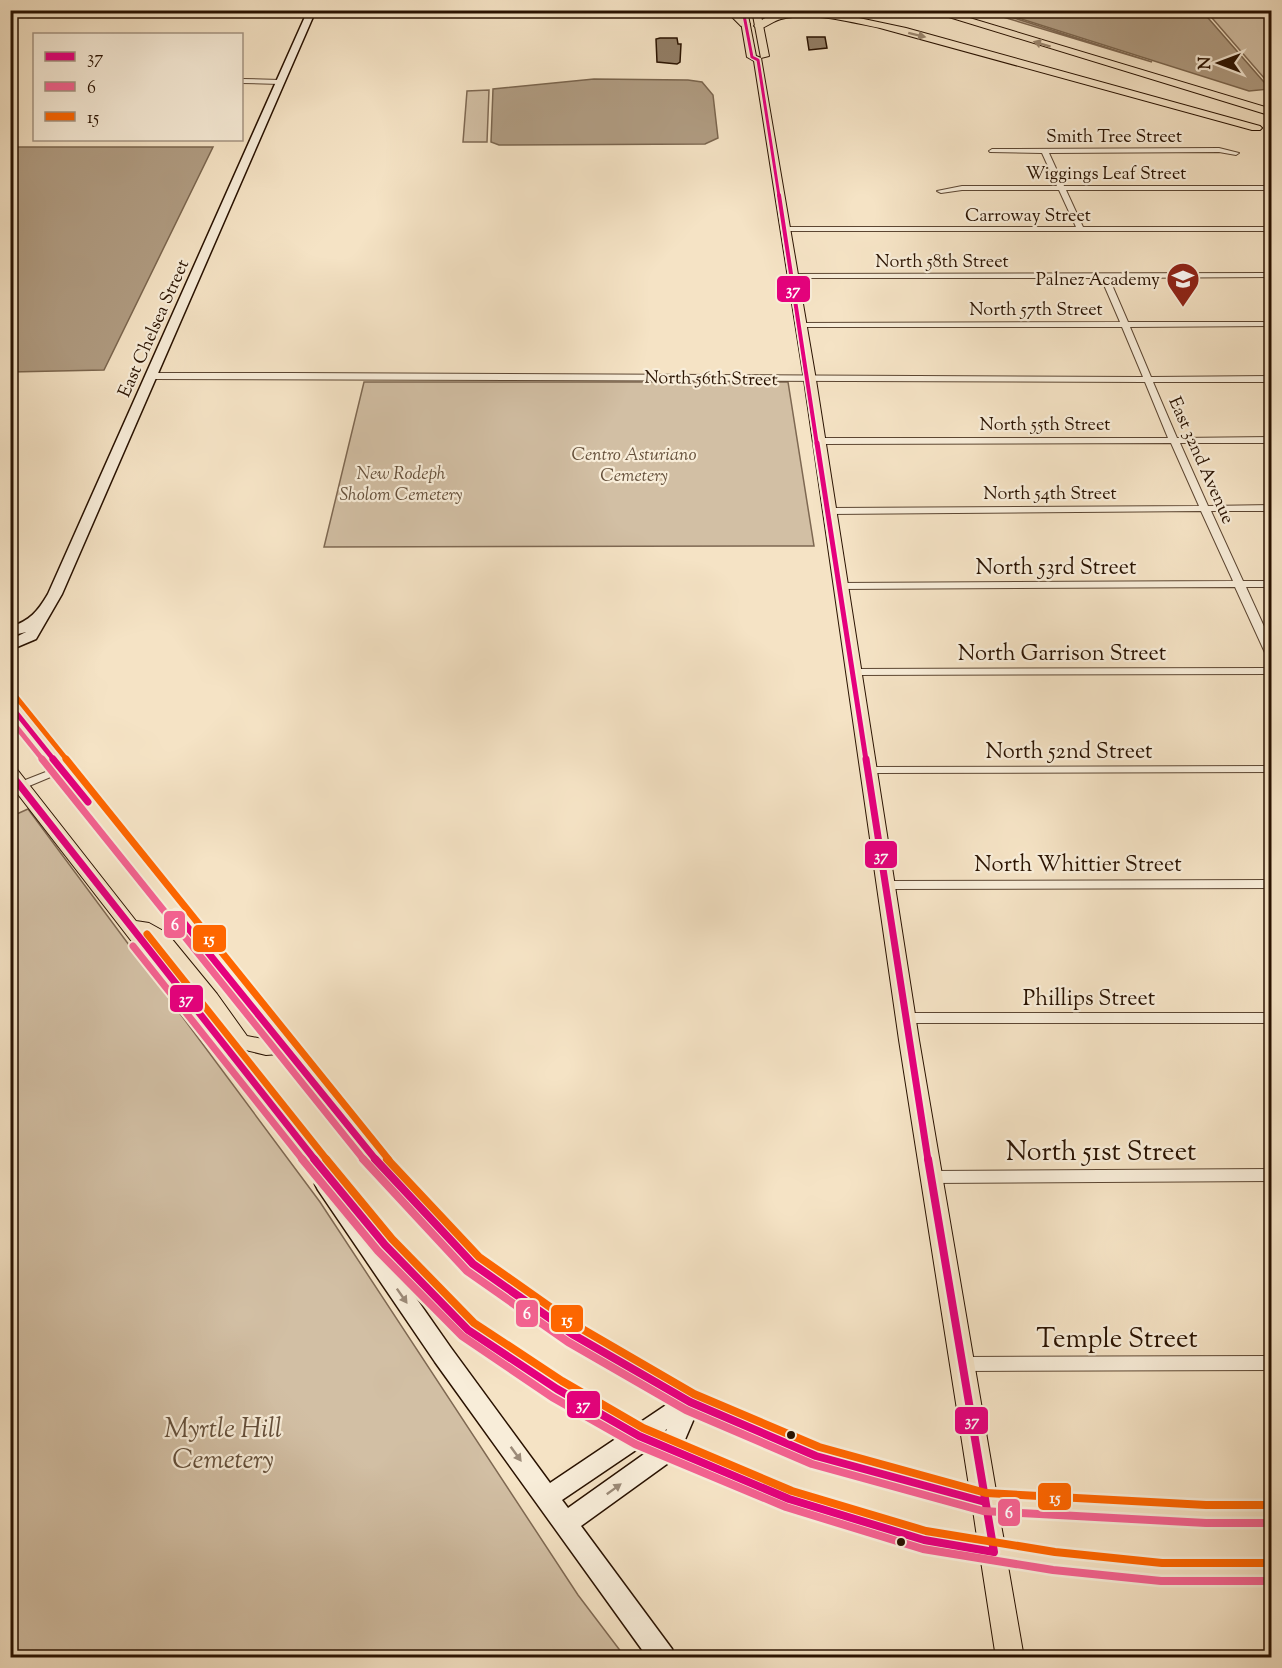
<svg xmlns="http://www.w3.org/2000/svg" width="1282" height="1668" viewBox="0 0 1282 1668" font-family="'Sorts Mill Goudy',serif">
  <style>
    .green { fill: #d2bfa4; stroke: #7e6852; stroke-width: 1.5 }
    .water { fill: #b09c82; stroke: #7a654e; stroke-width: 1.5 }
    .building { fill: #937f67; stroke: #291201; stroke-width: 1.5 }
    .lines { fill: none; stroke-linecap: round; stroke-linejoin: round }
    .street-casing { stroke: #5c4632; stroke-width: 2 }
    .secondary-casing { stroke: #291201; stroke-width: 3 }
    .primary-casing { stroke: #291201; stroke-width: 2 }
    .highway-casing { stroke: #291201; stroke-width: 2 }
    .street { fill: #f8edd9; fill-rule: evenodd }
    .secondary { fill: #f8edd9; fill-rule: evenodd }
    .primary { fill: #f5e3c5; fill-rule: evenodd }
    .highway { fill: #f5e3c5; fill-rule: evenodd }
    .bus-1-far4-casing { stroke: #f8edd9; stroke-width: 5 }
    .bus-1-far3-casing { stroke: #f8edd9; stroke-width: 7 }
    .bus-1-far2-casing { stroke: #f8edd9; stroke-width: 9 }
    .bus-1-far1-casing { stroke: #f8edd9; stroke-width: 11 }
    .bus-1-casing { stroke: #f8edd9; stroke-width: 13 }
    .bus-2-far2-casing { stroke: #f8edd9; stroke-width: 9 }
    .bus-2-far1-casing { stroke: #f8edd9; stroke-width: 11 }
    .bus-2-casing { stroke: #f8edd9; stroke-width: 13 }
    .bus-3-far2-casing { stroke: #f8edd9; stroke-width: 9 }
    .bus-3-far1-casing { stroke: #f8edd9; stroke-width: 11 }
    .bus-3-casing { stroke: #f8edd9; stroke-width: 13 }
    .bus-1-far4 { stroke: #e5007d; stroke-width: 3 }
    .bus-1-far3 { stroke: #e5007d; stroke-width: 4 }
    .bus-1-far2 { stroke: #e5007d; stroke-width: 5 }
    .bus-1-far1 { stroke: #e5007d; stroke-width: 7 }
    .bus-1 { stroke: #e5007d; stroke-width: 8 }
    .bus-2-far2 { stroke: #f46291; stroke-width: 5 }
    .bus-2-far1 { stroke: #f46291; stroke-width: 7 }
    .bus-2 { stroke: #f46291; stroke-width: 8 }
    .bus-3-far2 { stroke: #f60; stroke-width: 5 }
    .bus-3-far1 { stroke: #f60; stroke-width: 7 }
    .bus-3 { stroke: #f60; stroke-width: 8 }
    .oneway { fill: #99856d }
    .oneway2 { fill: #9b8a78 }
    .bus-dot { fill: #291201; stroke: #f8edd9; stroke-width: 2 }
    .labels { text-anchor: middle; stroke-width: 4.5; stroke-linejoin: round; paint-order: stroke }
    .far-street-label { font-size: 18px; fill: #291201; stroke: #f8edd9 }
    .far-poi-label { font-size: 18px; fill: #291201; stroke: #f8edd9; text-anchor: end }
    .far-park-label { font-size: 18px; font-style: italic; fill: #644f3a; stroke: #f8edd9 }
    .street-label { font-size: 22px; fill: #291201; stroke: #f8edd9 }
    .near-street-label { font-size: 27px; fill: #291201; stroke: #f8edd9 }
    .near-park-label { font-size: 27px; font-style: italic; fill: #644f3a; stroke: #f8edd9 }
    .line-badge { stroke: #f8edd9; stroke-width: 2 }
    .badge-label { font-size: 16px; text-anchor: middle; font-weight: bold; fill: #fff }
  </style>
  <rect width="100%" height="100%" fill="#f5e3c5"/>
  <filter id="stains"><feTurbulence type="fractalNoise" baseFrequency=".00333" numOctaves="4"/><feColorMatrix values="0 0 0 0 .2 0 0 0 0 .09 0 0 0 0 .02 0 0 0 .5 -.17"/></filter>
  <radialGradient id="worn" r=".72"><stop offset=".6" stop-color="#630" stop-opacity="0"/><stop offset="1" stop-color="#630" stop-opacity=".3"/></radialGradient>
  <path class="green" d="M983,11H992L1152,62Z
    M1206,11H1271V86Z
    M489,90L487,142H463L467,91Z
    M364,382H788L814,546L324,547Z
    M28,809L320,1202L578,1595L625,1657H11L10,817Z"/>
  <path class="water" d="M996,11H1202L1270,89L1249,91Z
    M594,79L688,80L702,82L713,95L718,138L705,144L499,145L491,142L493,89Z
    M11,147H213L104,370L11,372Z"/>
  <path class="building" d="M807,37H825L827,48L809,50Z
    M660,38H677L678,44H681L680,62L677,64L657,62L656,39Z"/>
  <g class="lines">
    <g class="street-casing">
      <path id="street" d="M242,79L280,80L283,82L280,84L242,83Z
        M1219,148L1239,153L1236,155L1219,152L1049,153L1064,186H1272V190H1066L1083,227H1272V231H785L781,229L785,227H1076L1059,190H962L941,193L937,191L962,186H1057L1042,153L990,152L989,151L992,149Z
        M1272,273V277L1109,278L1128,322H1272V326L1130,327L1151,377L1272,376V382H1153L1177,438L1272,437V443H1180L1208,506L1272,505V511H1211L1243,581H1272V587H1246L1272,644V660L1267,657L1235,587L840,589L835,586L840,583L1233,581L1201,511L830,514L825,511L830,508L1199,506L1171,443L819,444L815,441L819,438H1168L1145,382L151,379L147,376L151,373H291L1143,377L1122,327H801L797,325L801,323L1120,322L1101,278H792L788,276L792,274Z
        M1272,668V674L853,675L848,672L853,669Z
        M61,766L65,767L67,769L65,771L10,794V786Z
        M1272,766V772L867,773L861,770L867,767Z
        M1272,880V888L885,889L879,885L885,881Z
        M906,1013H1272V1023H906L901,1021L899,1018L901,1015Z
        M1272,1169V1181L931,1183L926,1181L924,1177L926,1173L931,1171Z
        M1272,1356V1370L962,1371L956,1369L954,1364L956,1359L962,1357Z"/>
    </g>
    <g class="secondary-casing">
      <path id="secondary" d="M308,10H316L62,594L36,639L10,650V640L26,632L10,636V627C30,621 38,611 48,594Z
        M325,1176L332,1178L451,1348L550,1483L681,1395L689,1392L698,1395L701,1402L678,1456L581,1526L672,1649L675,1658H648L435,1362L318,1190L315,1184L318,1178ZM667,1429L661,1442L568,1508L562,1500Z"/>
    </g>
    <g class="primary-casing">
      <path id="primary" d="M739,10H747L756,56L761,58L752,10H760L769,56L761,58L816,380L919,1040L996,1491L1206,1502H1272V1526H1206L999,1514L1004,1541L1054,1549L1162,1560H1272V1584H1162L1054,1573L1008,1566L1024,1658H996L981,1561L924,1552L789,1511L630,1444L548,1396L460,1337L377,1251L266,1115L10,784V767L16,768L136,921L149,923L167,933L217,994L247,1036L268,1040L10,715V699L16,700L380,1150L481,1257L580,1327L699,1395L819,1446L969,1486L899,1040L804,380L754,61L747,57ZM237,1048L266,1055L279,1054L364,1162L465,1271L564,1341L681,1409L807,1464L973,1510L977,1537C827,1513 663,1446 536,1362C516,1349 493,1337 475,1322C387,1243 310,1141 237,1048Z"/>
    </g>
    <g class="highway-casing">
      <path id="highway" d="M725,10H736L750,24L741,26Z
        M926,10H943L1272,109V116Z
        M800,11L859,18L906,28L1260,126L1262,128L1260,130H1252L880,28C850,22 812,11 781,19C773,21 767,27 759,29L754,26C766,14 784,12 800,11Z"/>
    </g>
    <use href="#street" class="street"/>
    <use href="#secondary" class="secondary"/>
    <use href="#primary" class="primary"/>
    <use href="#highway" class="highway"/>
    <g class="bus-1-far4-casing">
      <path id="bus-1-far4" d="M743,10L752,57L758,60L779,196"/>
    </g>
    <g class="bus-1-far3-casing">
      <path id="bus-1-far3" d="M779,195L817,445"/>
    </g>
    <g class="bus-1-far2-casing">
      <path id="bus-1-far2" d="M817,443L866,760
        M10,705L54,760"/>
    </g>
    <g class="bus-1-far1-casing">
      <path id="bus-1-far1" d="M53,759L88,802
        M866,759L928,1160
        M10,773L315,1160
        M176,913L376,1160"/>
    </g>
    <g class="bus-1-casing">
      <path id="bus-1" d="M314,1159L385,1245L468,1330L557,1389L639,1436L789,1499L924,1540L994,1552L928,1159
        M375,1159L473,1264L572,1334L690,1402L816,1456L985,1502"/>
    </g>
    <g class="bus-2-far2-casing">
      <path id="bus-2-far2" d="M10,719L43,760"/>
    </g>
    <g class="bus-2-far1-casing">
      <path id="bus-2-far1" d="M42,759L364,1160
        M133,946L303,1160"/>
    </g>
    <g class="bus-2-casing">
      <path id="bus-2" d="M302,1159L378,1251L462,1336L552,1397L635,1444L786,1507L923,1549L1053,1570L1161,1581H1272
        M363,1159L467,1271L568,1342L686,1410L812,1464L983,1511L1206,1523H1272"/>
    </g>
    <g class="bus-3-far2-casing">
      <path id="bus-3-far2" d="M17,698L67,760"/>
    </g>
    <g class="bus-3-far1-casing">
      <path id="bus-3-far1" d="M66,759L389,1160
        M147,934L327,1160"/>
    </g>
    <g class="bus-3-casing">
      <path id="bus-3" d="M326,1159L392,1239L474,1323L562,1381L643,1428L792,1491L926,1531L1055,1552L1162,1563H1272
        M387,1159L479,1257L577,1326L694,1394L819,1447L986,1493L1206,1505H1272"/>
    </g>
    <use href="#bus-1-far4" class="bus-1-far4"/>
    <use href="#bus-1-far3" class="bus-1-far3"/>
    <use href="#bus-1-far2" class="bus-1-far2"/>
    <use href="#bus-1-far1" class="bus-1-far1"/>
    <use href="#bus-1" class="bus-1"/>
    <use href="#bus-2-far2" class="bus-2-far2"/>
    <use href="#bus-2-far1" class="bus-2-far1"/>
    <use href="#bus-2" class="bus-2"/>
    <use href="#bus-3-far2" class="bus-3-far2"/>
    <use href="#bus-3-far1" class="bus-3-far1"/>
    <use href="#bus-3" class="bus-3"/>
  </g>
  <defs><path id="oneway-solid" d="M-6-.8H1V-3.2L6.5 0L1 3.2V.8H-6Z" transform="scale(1.5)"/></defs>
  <g class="oneway">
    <use href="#oneway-solid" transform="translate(917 35) rotate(14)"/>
    <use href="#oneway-solid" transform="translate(1042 44) rotate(-163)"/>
  </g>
  <g class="oneway2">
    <use href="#oneway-solid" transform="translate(402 1296) rotate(55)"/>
    <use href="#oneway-solid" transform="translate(516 1454) rotate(54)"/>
    <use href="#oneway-solid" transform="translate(614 1489) rotate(-36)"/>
  </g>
  <defs>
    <g id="school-pin" transform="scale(1.725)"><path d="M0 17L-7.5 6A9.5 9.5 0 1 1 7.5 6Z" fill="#8f2418" stroke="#f8edd9"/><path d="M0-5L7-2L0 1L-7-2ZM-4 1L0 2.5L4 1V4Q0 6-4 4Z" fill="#fff"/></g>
  </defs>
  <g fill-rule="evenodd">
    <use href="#school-pin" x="1183" y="279"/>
  </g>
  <g class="bus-dot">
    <circle cx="791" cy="1435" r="5"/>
    <circle cx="901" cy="1542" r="5"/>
  </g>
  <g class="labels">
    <g class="far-street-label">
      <text x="1114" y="142">Smith Tree Street</text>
      <text x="1106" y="179">Wiggings Leaf Street</text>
      <text x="1028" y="221">Carroway Street</text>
      <text x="942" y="267">North 58th Street</text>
      <text x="1036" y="315">North 57th Street</text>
      <text transform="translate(153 328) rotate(-66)" y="6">East Chelsea Street</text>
      <text transform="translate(711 378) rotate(1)" y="6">North 56th Street</text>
      <text x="1045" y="430">North 55th Street</text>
      <text transform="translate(1202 460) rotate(66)" y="6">East 32nd Avenue</text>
      <text x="1050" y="499">North 54th Street</text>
    </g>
    <g class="far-poi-label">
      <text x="1160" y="285">Palnez Academy</text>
    </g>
    <g class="far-park-label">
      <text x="634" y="460">Centro Asturiano<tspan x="634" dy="21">Cemetery</tspan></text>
      <text x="401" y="479">New Rodeph<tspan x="401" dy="21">Sholom Cemetery</tspan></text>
    </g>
    <g class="street-label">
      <text x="1056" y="574">North 53rd Street</text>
      <text x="1062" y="660">North Garrison Street</text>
      <text x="1069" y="758">North 52nd Street</text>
      <text x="1078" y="871">North Whittier Street</text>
      <text x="1089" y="1005">Phillips Street</text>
    </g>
    <g class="near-street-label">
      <text x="1101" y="1160">North 51st Street</text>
      <text x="1117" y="1347">Temple Street</text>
    </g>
    <g class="near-park-label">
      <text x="223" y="1437">Myrtle Hill<tspan x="223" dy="31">Cemetery</tspan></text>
    </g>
  </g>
  <g class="line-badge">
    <rect x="776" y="275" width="35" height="28" rx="6" fill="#e5007d"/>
    <rect x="864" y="840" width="34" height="29" rx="6" fill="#e5007d"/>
    <rect x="163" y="910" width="23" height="29" rx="6" fill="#f46291"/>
    <rect x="192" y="924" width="35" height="29" rx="6" fill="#f60"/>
    <rect x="169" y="984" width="35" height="29" rx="6" fill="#e5007d"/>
    <rect x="515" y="1299" width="24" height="29" rx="6" fill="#f46291"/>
    <rect x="550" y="1304" width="34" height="29" rx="6" fill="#f60"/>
    <rect x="566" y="1390" width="35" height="29" rx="6" fill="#e5007d"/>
    <rect x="954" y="1406" width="35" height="29" rx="6" fill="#e5007d"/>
    <rect x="1037" y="1482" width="35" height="29" rx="6" fill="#f60"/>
    <rect x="997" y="1498" width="24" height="29" rx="6" fill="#f46291"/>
  </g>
  <g class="badge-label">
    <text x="793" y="295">37</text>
    <text x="881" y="861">37</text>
    <text x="175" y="930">6</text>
    <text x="209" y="944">15</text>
    <text x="186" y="1004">37</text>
    <text x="527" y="1319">6</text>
    <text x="567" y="1325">15</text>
    <text x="583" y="1410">37</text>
    <text x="972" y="1426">37</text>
    <text x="1055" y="1503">15</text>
    <text x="1009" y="1518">6</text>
  </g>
  <rect width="1282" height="1668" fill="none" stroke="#f5e3c5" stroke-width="36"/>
  <rect x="12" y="12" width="1258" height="1644" fill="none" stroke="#291201" stroke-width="3"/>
  <rect x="18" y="18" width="1246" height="1632" fill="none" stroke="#291201" stroke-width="1.5"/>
  <rect x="33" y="33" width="210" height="108" fill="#f8edd9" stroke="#a59583" stroke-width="1.5"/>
  <rect x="45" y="52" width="30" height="9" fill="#e5007d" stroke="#a59583" stroke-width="1.5"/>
  <text x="87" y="63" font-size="18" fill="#291201">37</text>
  <rect x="45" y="82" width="30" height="9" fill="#f46291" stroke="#a59583" stroke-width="1.5"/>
  <text x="87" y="93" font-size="18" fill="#291201">6</text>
  <rect x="45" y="112" width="30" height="9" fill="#ff6600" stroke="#a59583" stroke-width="1.5"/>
  <text x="87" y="123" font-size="18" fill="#291201">15</text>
  <g transform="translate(1219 63) rotate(270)" stroke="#f8edd9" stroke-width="4.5" paint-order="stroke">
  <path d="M0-4.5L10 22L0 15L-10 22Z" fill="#291201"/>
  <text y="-9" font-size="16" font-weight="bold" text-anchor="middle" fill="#291201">N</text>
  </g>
  <rect width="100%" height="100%" filter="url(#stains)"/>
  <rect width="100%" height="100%" fill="url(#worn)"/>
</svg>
